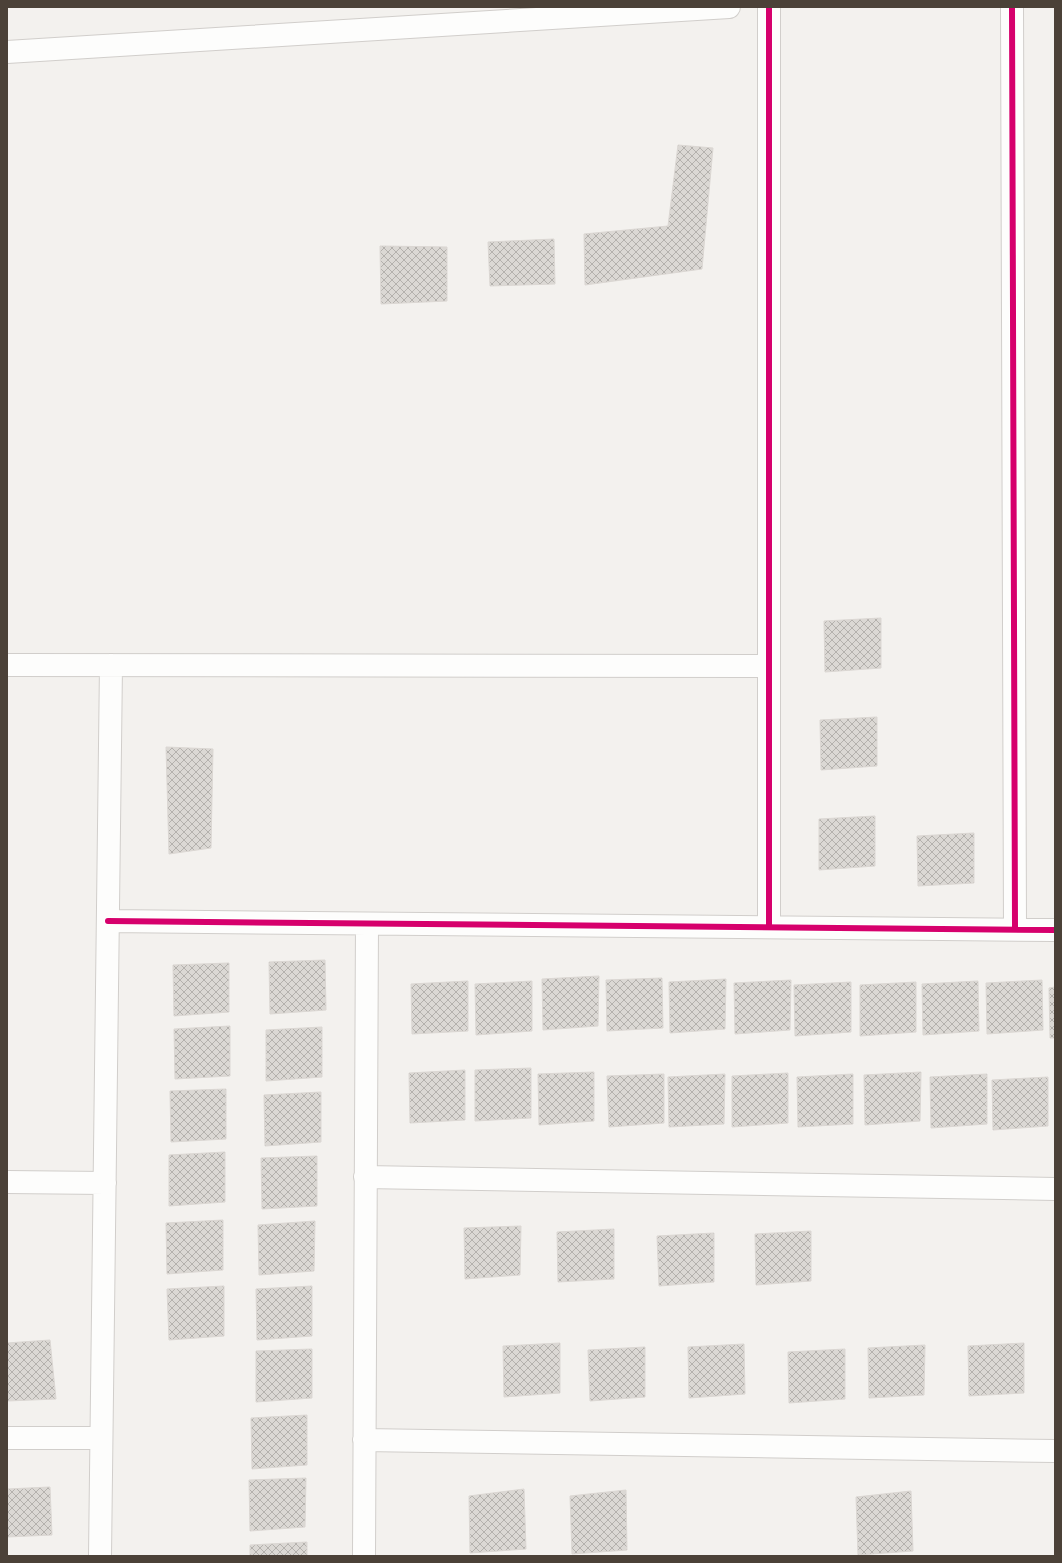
<svg xmlns="http://www.w3.org/2000/svg" width="1062" height="1563" viewBox="0 0 1062 1563" font-family="'IBM Plex Sans',sans-serif">
  <style>
    .building { fill: url(#building-cross-hatch); stroke: #dbd7d3 }
    .lines { fill: none; stroke-linecap: round; stroke-linejoin: round }
    .minor-casing { stroke: #d1cecb; stroke-width: 24 }
    .minor { stroke: #fdfdfc; stroke-width: 22 }
    .cycleway-casing { stroke: #fff; stroke-width: 8 }
    .cycleway { stroke: #d6006c; stroke-width: 6 }
  </style>
  <defs>
    <pattern id="building-cross-hatch" width="8" height="8" patternUnits="userSpaceOnUse"><rect width="8" height="8" fill="#dbd8d4"/><path d="M0 0l8 8M0 8l8-8" fill="none" stroke="#b4b1ad"/></pattern>
  </defs>
  <rect width="100%" height="100%" fill="#f3f1ee"/>
  <path class="building" d="M678,145L713,148L702,269L585,285L584,234L668,226Z
    M554,239L555,284L490,286L488,242Z
    M380,246L447,247V301L381,304Z
    M881,618V668L825,672L824,621Z
    M877,717V766L821,770L820,720Z
    M166,747L213,749L211,848L169,854Z
    M875,816V866L819,870V819Z
    M974,833V883L918,886L917,836Z
    M325,960L326,1010L270,1014L269,962Z
    M229,963V1012L174,1016L173,965Z
    M599,976L598,1026L543,1030L542,979Z
    M662,978L663,1028L607,1031L606,980Z
    M726,979L725,1029L670,1033L669,982Z
    M791,980L790,1030L735,1034L734,983Z
    M1042,980L1043,1030L987,1034L986,983Z
    M468,981V1031L412,1034L411,984Z
    M532,981V1031L476,1035L475,984Z
    M978,981L979,1031L923,1035L922,984Z
    M851,982V1032L795,1036L794,985Z
    M916,982V1032L860,1036V985Z
    M1055,987V1038H1050L1049,988Z
    M230,1026V1076L175,1079L174,1029Z
    M322,1027V1077L266,1081V1030Z
    M531,1068V1118L475,1121V1070Z
    M465,1070V1120L410,1123L409,1073Z
    M594,1072V1121L539,1125L538,1074Z
    M921,1072L920,1121L865,1125L864,1075Z
    M788,1073V1123L732,1127V1076Z
    M664,1074V1123L609,1127L607,1076Z
    M725,1074L724,1124L669,1127L668,1077Z
    M853,1074V1124L798,1127L797,1077Z
    M987,1074V1124L931,1128L930,1077Z
    M1048,1077V1126L993,1130L992,1080Z
    M226,1089V1139L171,1142L170,1091Z
    M321,1092V1142L265,1146L264,1095Z
    M225,1152V1202L169,1206V1155Z
    M317,1156V1206L262,1209L261,1158Z
    M223,1220V1270L167,1274L166,1223Z
    M315,1221L314,1271L259,1275L258,1225Z
    M521,1226L520,1275L465,1279L464,1228Z
    M614,1229V1279L558,1282L557,1232Z
    M811,1231V1281L756,1285L755,1234Z
    M714,1233V1282L659,1286L657,1236Z
    M224,1286V1336L169,1340L167,1289Z
    M312,1286V1336L257,1340L256,1289Z
    M50,1340L56,1399L7,1401V1343Z
    M560,1343V1393L504,1397L503,1346Z
    M1024,1343V1393L969,1396L968,1346Z
    M744,1344L745,1394L689,1398L688,1347Z
    M925,1345L924,1395L869,1398L868,1348Z
    M645,1347V1397L590,1401L588,1350Z
    M312,1349V1398L256,1402V1351Z
    M845,1349V1399L789,1403L788,1352Z
    M307,1415V1465L252,1469L251,1418Z
    M306,1478L305,1527L250,1531L249,1480Z
    M50,1487L52,1535L7,1537V1489Z
    M524,1489L526,1549L470,1553L469,1496Z
    M626,1490L627,1550L572,1554L570,1496Z
    M911,1491L913,1551L858,1555L856,1497Z
    M307,1542V1556H250V1545Z"/>
  <g class="lines">
    <g class="minor-casing">
      <path id="minor" d="M1012,7L1015,929
        M7,52L729,7
        M7,665L769,666
        M108,921L1055,930
        M769,927V7
        M365,1177L1055,1189
        M7,1182L105,1183
        M7,1438H101
        M364,1440L1055,1451
        M100,1556L111,665
        M364,1556L367,924"/>
    </g>
    <use href="#minor" class="minor"/>
    <g class="cycleway-casing">
      <path id="cycleway" d="M1012,7L1015,929
        M108,921L1055,930
        M769,927V7"/>
    </g>
    <use href="#cycleway" class="cycleway"/>
  </g>
  <rect width="1062" height="1563" fill="none" stroke="#4b4138" stroke-width="16"/>
</svg>
